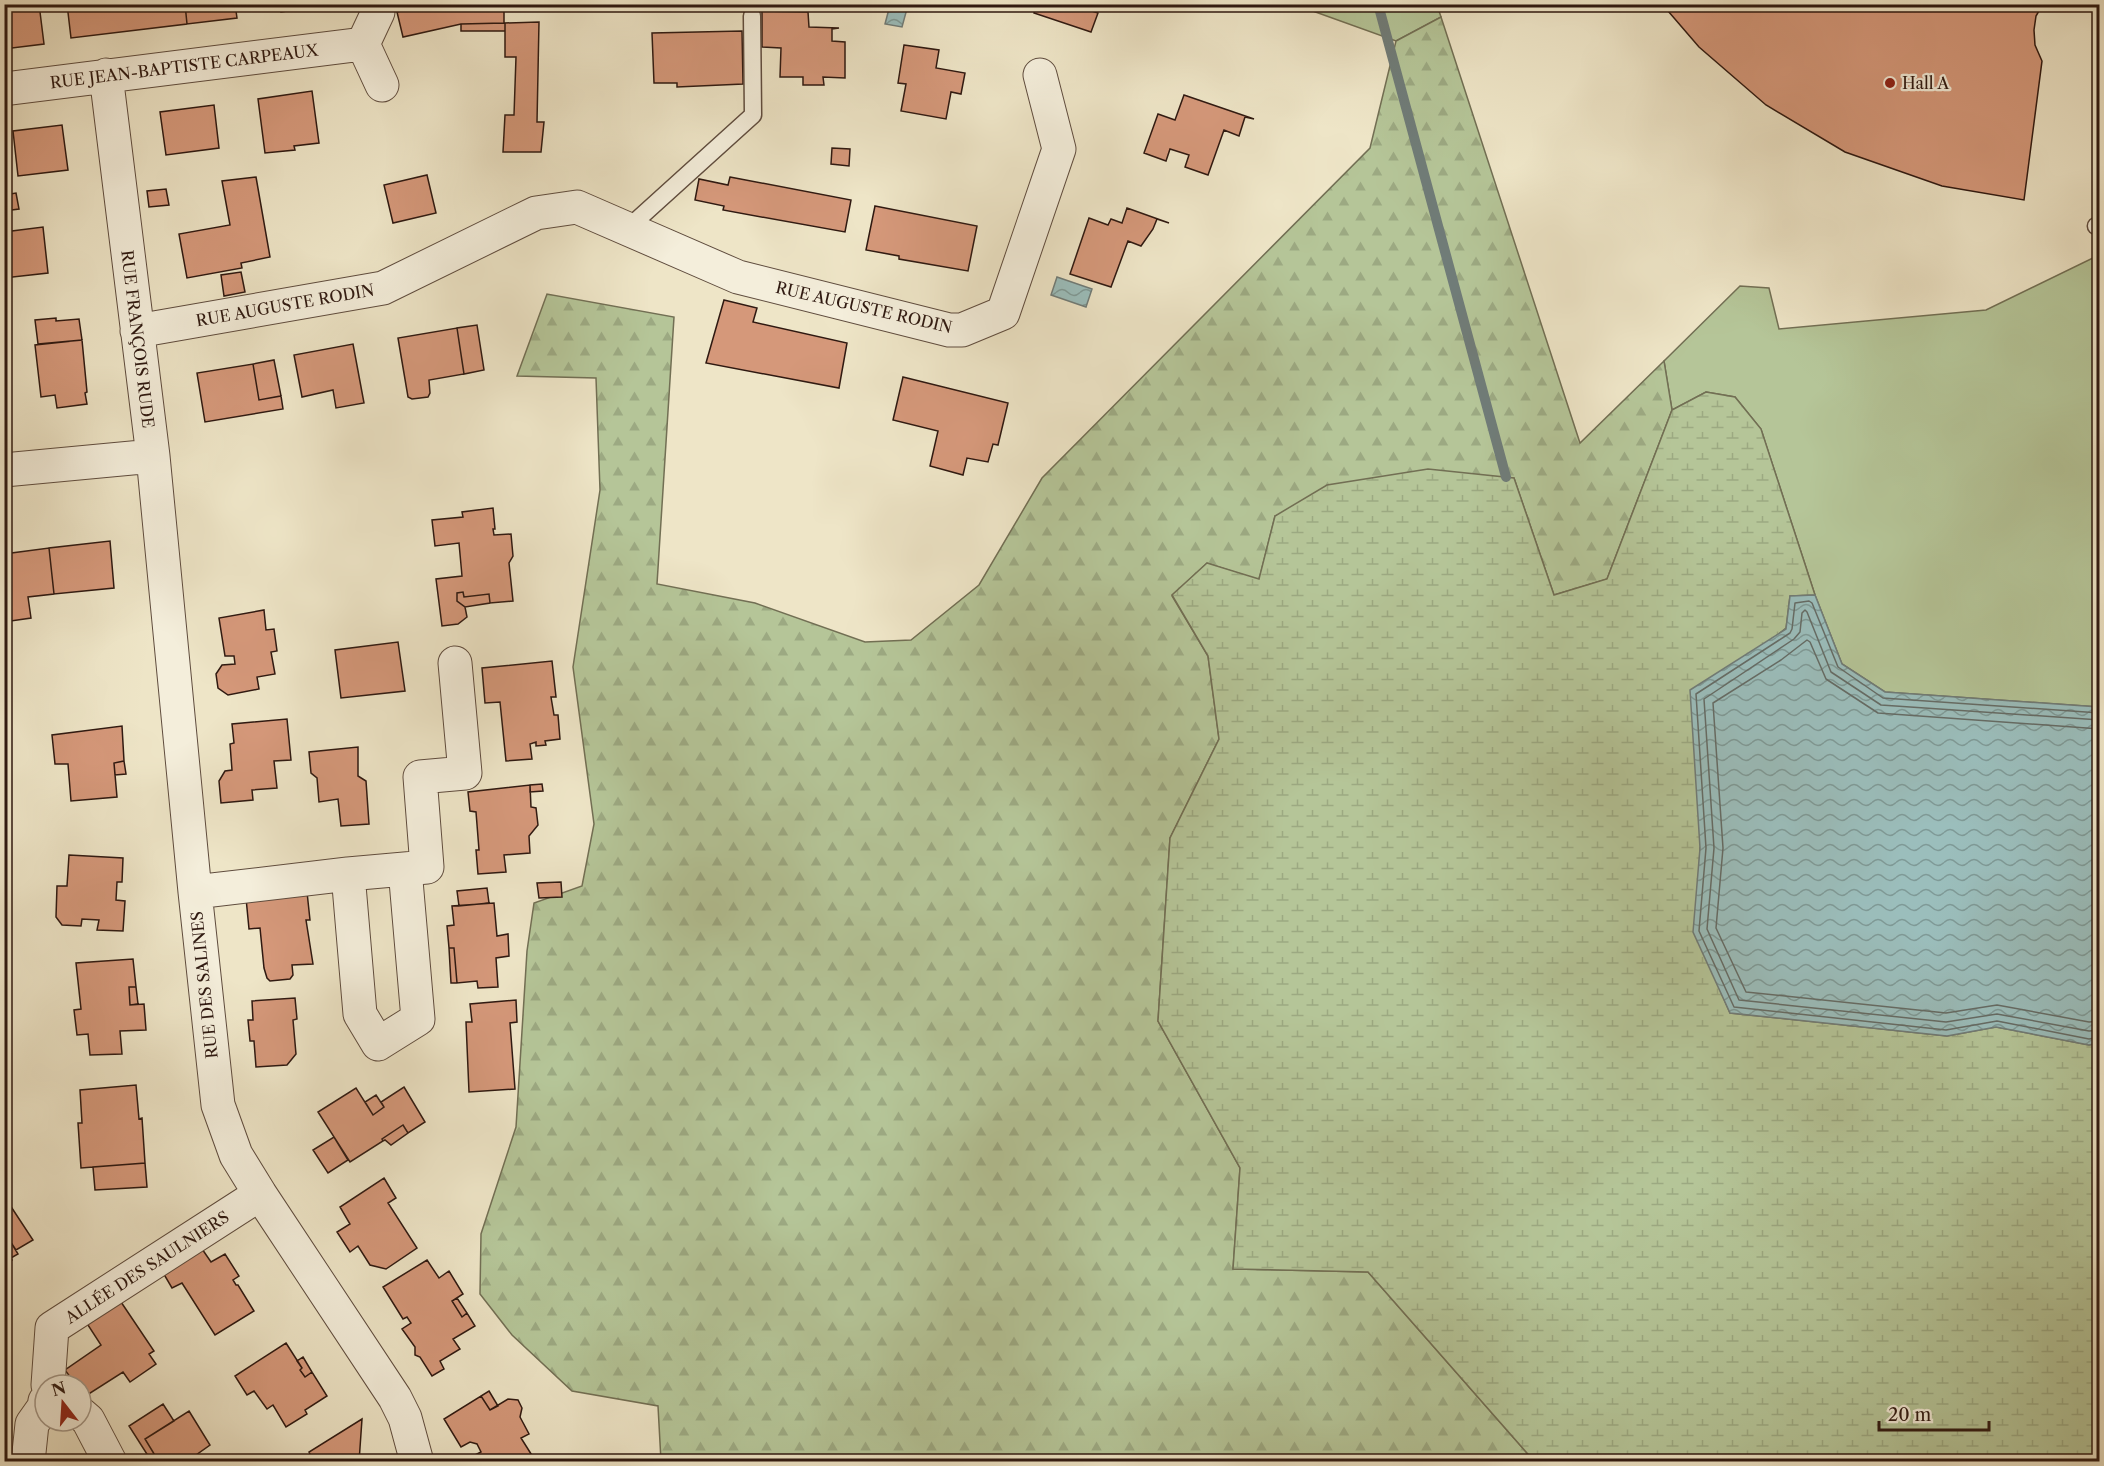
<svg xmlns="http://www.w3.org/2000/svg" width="2104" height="1466" viewBox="0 0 2104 1466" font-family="'Libre Caslon Text',serif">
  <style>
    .grass { fill: #b5c598; stroke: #726f54; stroke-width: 1.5 }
    .forest { fill: url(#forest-firs); stroke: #726f54; stroke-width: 1.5 }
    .wetland { fill: url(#wetland-marsh); stroke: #726f54; stroke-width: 1.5 }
    .water { fill: url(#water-waves); stroke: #707c78; stroke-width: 1.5 }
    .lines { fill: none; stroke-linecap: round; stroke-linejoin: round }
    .shore { stroke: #656c66; stroke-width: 1.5 }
    .stream { stroke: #707c78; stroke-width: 10 }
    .building { fill: #d5987a; stroke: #2f1911; stroke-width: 1.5 }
    .lane-casing { stroke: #5f4c3e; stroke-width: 19 }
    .street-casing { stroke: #5f4c3e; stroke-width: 35 }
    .lane { stroke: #f4eedb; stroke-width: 16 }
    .street { stroke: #f4eedb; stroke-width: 33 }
    .poi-dot { fill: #8f2418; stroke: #f4eedb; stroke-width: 2 }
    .labels { text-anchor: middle; stroke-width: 4.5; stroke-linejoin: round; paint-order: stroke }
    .street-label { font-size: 16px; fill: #2f1911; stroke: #f4eedb }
    .poi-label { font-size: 16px; fill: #2f1911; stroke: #f4eedb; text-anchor: start }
  </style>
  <defs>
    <pattern id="forest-firs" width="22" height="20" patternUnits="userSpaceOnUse" patternTransform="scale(1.5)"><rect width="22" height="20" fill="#b5c598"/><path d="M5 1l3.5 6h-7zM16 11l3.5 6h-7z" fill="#9ca982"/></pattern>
    <pattern id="wetland-marsh" width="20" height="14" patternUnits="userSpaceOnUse" patternTransform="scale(1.5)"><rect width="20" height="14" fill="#b5c598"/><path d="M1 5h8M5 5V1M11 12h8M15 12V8" fill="none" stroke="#9ca982"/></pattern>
    <pattern id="water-waves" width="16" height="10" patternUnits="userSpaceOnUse" patternTransform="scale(1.5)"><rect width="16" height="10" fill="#9bbebc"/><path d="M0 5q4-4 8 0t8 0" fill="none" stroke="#7f9a97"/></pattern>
  </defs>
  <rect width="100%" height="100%" fill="#eee5c7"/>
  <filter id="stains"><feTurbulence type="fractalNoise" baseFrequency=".00333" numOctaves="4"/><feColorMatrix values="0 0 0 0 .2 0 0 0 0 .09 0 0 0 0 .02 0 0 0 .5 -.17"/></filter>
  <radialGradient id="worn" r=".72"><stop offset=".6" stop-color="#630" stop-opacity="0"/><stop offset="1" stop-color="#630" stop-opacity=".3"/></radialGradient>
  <path class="grass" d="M1296,5H1437L1441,17L1396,41Z
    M2099,255V707L1885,692L1842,664L1815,595L1761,429L1735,397L1706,392L1672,410L1664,361L1740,286L1769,288L1779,329L1986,310Z"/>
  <path class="forest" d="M1441,17L1580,443L1664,361L1672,410L1607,579L1554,595L1514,478L1275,516L1259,580L1207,563L1172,596L1208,656L1219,739L1170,838L1158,1021L1240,1168L1233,1269L1368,1272L1534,1461H661L658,1406L572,1391L512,1335L480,1294L481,1234L516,1127L527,951L534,903L582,886L594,824L573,667L600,490L596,378L517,376L547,294L674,317L657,584L755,603L865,642L911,640L979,585L1042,478L1370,148L1396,41Z"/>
  <path class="wetland" d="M1706,392L1735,397L1761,429L1815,595L1790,596L1786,628L1769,642L1700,848L1699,877L1718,985L1730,1013L1947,1036L1996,1027L2089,1045L2099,1043V1461H1534L1368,1272L1233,1269L1240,1168L1158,1021L1170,838L1219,739L1208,656L1172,595L1207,563L1259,579L1275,516L1327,485L1428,469L1514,478L1554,595L1607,579L1672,410Z"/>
  <path class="water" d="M890,5H908L902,27L885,24Z
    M1057,277L1092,289L1086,307L1051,295Z
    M1815,595L1842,664L1885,692L2099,707V1043L2089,1045L1996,1027L1947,1036L1730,1013L1693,932L1700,848L1690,690L1786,629L1790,596Z"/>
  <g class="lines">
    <path class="shore" d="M2100,713L1883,698L1838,667L1812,603L1809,601L1795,603L1792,629L1790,633L1696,694L1706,848L1699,931L1734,1007L1946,1030L1997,1021L2089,1039L2100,1037
      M2100,720L1881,705L1831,672L1807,612L1805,610L1802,613L1800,632L1794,639L1704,699L1714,848L1707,929L1739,1000L1946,1022L1997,1014L2089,1031L2100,1030
      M2100,729L1878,713L1826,679L1810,642L1807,640L1781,660L1713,703L1723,848L1716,928L1746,992L1946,1013L1997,1005L2089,1022L2100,1021"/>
    <path class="stream" d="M1378,4L1506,477"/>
  </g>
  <path class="building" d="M15,4H39L44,44L4,49V6Z
    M67,4H113L114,11L134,9V4H185L187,24L71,38Z
    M185,4H235L237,18L187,24Z
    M280,4H331V5L281,12Z
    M428,4H504V23L461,24L403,37L397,12Z
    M1027,4H1088L1086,9L1098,13L1091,32L1034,13L1035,8Z
    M1662,4H2043L2036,16L2034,30L2035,45L2042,61L2024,200L1942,186L1845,152L1766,105L1699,47Z
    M762,11L808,12L809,27L839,28L832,29V41L845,42V78L823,77L824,85H803V77H780L781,48L762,47Z
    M539,22L537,122H544L541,152H503L505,115H514L516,57H505V23Z
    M505,23V31H461V24Z
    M742,31L743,84L677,87V83H654L652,33Z
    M904,45L939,50L936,68L965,73L961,94L951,92L946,119L901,111L906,84L898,83Z
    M312,91L319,143L294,146L295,150L265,153L258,99Z
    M1184,95L1254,119L1245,117L1239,136L1224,130L1208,175L1185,167L1189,155L1170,149L1166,161L1144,153L1158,114L1175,120Z
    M214,105L219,148L166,155L160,112Z
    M62,125L68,170L18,176L13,131Z
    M832,148L850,149L849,166L831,164Z
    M427,175L436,213L393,223L384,185Z
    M256,177L270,257L241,263L242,268L187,278L179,234L230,225L222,181Z
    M730,177L851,200L845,232L723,210L724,206L695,200L699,179L728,185Z
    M166,189L169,205L149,207L147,191Z
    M16,193L19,209L4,211V195Z
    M875,206L977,226L968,271L899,259V256L866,250Z
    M1127,208L1169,223L1157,219L1153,229L1141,246L1128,241L1111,287L1070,274L1089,218L1108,225L1111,219L1122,223Z
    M43,227L48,273L4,278V232Z
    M241,272L245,292L224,296L221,275Z
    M724,300L757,308L753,322L847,343L839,388L706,363Z
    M56,318V321L79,319L82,340L38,344L35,320Z
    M477,325L484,370L464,374L457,328Z
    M457,328L464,374L429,380L430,393L428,397L412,399L408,397L398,338Z
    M82,340L87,392L85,393L87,404L57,408L55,395L41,397L35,345Z
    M353,344L364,403L336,408L333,390L302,397L294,355Z
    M274,360L281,396L259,400L253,364Z
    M253,364L259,400L281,396L283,409L205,422L197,373Z
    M903,377L1008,403L998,445L993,444L988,462L967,458L963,475L930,466L938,431L893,420Z
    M493,508L495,529H493L494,535L511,534L513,556L509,563L513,601L490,603L489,594L464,597L463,592L457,593V601L465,607L467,617L458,624L442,626L436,579L462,576L459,543L435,546L432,520L463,517L462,512Z
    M110,541L114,588L54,594L49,548Z
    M49,548L54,594L28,597L31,618L4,622V554Z
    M463,592L464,597L489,594L490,603L465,607L457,601V593Z
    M264,610L266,630L274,629L277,651L271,652L275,674L257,677L259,689L228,695L218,688L216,674L222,665L235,664L234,656H225L219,618Z
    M398,642L405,691L341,698L335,650Z
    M552,661L556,697H551L554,715H558L560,739L545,741L546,745L536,746V742L530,744L532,759L506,761L500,702L485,703L482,668Z
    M287,719L291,760L274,761L277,788L252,790L253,800L221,803L219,781L225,771L232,770L230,744L234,743L232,724Z
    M122,726L124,761L114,763L117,797L71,801L68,764H55L52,735Z
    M358,747V776L366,781L369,824L341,826L338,799L319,802L317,778L311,773L309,752Z
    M124,761L126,774L115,775L114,763Z
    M542,784L543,791L530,792V785Z
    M530,785L531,807L536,808L538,825L529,836L530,853L504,855L506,872L478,874L476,850H479L476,812L470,811L468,792Z
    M69,855L123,858L122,882H117L116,900L125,901L123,931L97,930L99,920L82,919L81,926L62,925L56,917L57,886H67Z
    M561,882L562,897L539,898L537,883Z
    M487,888L489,903L459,906L457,891Z
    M307,892L310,920H306L313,964L292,965L293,975L290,979L270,981L267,978L264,968L260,928L249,929L246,898Z
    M494,903L497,936L508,934L509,956L496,958L498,987L478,988L477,981L457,983L454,948H449L447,926L454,925L452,906Z
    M449,948H454L457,983H451Z
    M133,959L136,987H129L130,1005L144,1004L146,1030L120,1031L122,1054L90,1055L88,1034L77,1035L74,1010L81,1009L76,963Z
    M129,987H136L138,1004L130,1005Z
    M295,998L297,1019L293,1020L296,1054L287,1065L256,1067L254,1041H250L248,1020H253L252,1001Z
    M516,1000L517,1022L510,1023L515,1089L469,1092L466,1022H472L470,1004Z
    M136,1085L139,1119L142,1118L145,1163L81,1168L78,1123H82L80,1090Z
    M404,1087L425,1122L408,1133L403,1125L382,1139L383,1141L350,1162L318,1112L356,1088L373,1115L384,1107L381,1102Z
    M376,1095L384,1107L373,1115L365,1102Z
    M403,1125L408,1133L391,1145L385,1140L383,1141L382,1139Z
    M334,1137L348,1160L328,1173L313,1150Z
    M145,1163L147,1187L95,1190L93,1167Z
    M384,1178L396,1198L388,1203L417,1248L386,1269L370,1265L358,1246L350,1252L337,1232L350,1224L340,1207Z
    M4,1196L33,1240L16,1250L12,1244L5,1249L12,1260L4,1265Z
    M12,1244L18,1254L11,1258L5,1249Z
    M200,1246L211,1262L225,1254L239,1276L233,1280L236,1285H238L254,1311L215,1335L182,1283L172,1288L162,1271Z
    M427,1260L439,1278L449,1271L463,1294L452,1301L462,1317L467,1313L475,1326L453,1339L460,1349L440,1361L444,1369L432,1376L420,1357L415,1355V1347L402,1329L411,1323L407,1317L403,1319L383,1287Z
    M457,1298L467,1313L462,1317L452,1301Z
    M119,1299L154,1351L149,1354L156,1364L130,1382L123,1372L84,1397L81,1393V1385H76L65,1370L101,1345L86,1322Z
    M286,1343L302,1368L300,1370L305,1377L312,1372L327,1396L305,1410L307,1414L286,1427L273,1405L267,1409L254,1391L247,1395L235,1376Z
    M303,1357L312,1372L305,1377L300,1370L302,1368L297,1361Z
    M489,1391L498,1406L490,1410L481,1396Z
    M481,1396L490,1410L508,1399L518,1400L522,1408L520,1417L529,1434L521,1438L533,1457L532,1462H476L475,1455L481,1452L477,1444L470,1442L461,1447L444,1419Z
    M163,1404L174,1421L145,1439L159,1462H152L129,1426Z
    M189,1411L210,1445L186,1462H159L145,1439Z
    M362,1419L359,1462H314L309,1452Z"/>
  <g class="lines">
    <g class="lane-casing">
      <path id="lane" d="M2096,226H2100
        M627,229L753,115L752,16"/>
    </g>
    <g class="street-casing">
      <path id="street" d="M363,44L378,12
        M106,75L153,456L195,892L218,1105L236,1155L260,1194L395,1398L405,1418L417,1462
        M4,89L363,44L382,85
        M137,331L383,288L536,213L577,207L738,277L949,330H962L1003,313L1059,149L1040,75
        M4,470L153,456
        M348,874L360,1014L378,1044L418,1019L405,869
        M195,892L348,874L427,867L420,777L465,773L455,663
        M48,1385L52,1328L260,1194
        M81,1414L88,1420L110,1462
        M28,1462L32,1424L44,1407L45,1401"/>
    </g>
    <use href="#lane" class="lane"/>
    <use href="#street" class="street"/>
  </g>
  <circle class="poi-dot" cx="1890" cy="83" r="6"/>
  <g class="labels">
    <g class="street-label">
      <text transform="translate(184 66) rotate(-7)" y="6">RUE JEAN-BAPTISTE CARPEAUX</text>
      <text transform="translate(285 305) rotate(-10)" y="6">RUE AUGUSTE RODIN</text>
      <text transform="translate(864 307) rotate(13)" y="6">RUE AUGUSTE RODIN</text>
      <text transform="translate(138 339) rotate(83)" y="6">RUE FRANÇOIS RUDE</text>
      <text transform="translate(204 985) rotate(-96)" y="6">RUE DES SALINES</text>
      <text transform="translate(147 1267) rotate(-33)" y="6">ALLÉE DES SAULNIERS</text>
    </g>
    <g class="poi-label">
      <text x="1902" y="89">Hall A</text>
    </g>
  </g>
  <rect width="2104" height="1466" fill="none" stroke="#eee5c7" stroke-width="24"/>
  <rect x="6" y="6" width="2092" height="1454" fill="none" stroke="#2f1911" stroke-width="3"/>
  <rect x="12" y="12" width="2080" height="1442" fill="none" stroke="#2f1911" stroke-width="1.5"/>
  <g transform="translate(63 1403) rotate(343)"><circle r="28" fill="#f4eedb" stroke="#a5998a" stroke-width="1.5"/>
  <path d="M0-4.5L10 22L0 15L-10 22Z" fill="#8f2418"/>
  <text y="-9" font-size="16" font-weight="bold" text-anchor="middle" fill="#2f1911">N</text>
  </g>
  <path d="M1879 1421v9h110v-9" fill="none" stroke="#2f1911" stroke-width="3"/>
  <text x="1888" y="1421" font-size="18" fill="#2f1911" stroke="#f4eedb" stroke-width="4.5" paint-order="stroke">20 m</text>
  <rect width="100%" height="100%" filter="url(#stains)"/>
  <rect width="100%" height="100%" fill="url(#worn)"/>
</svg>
